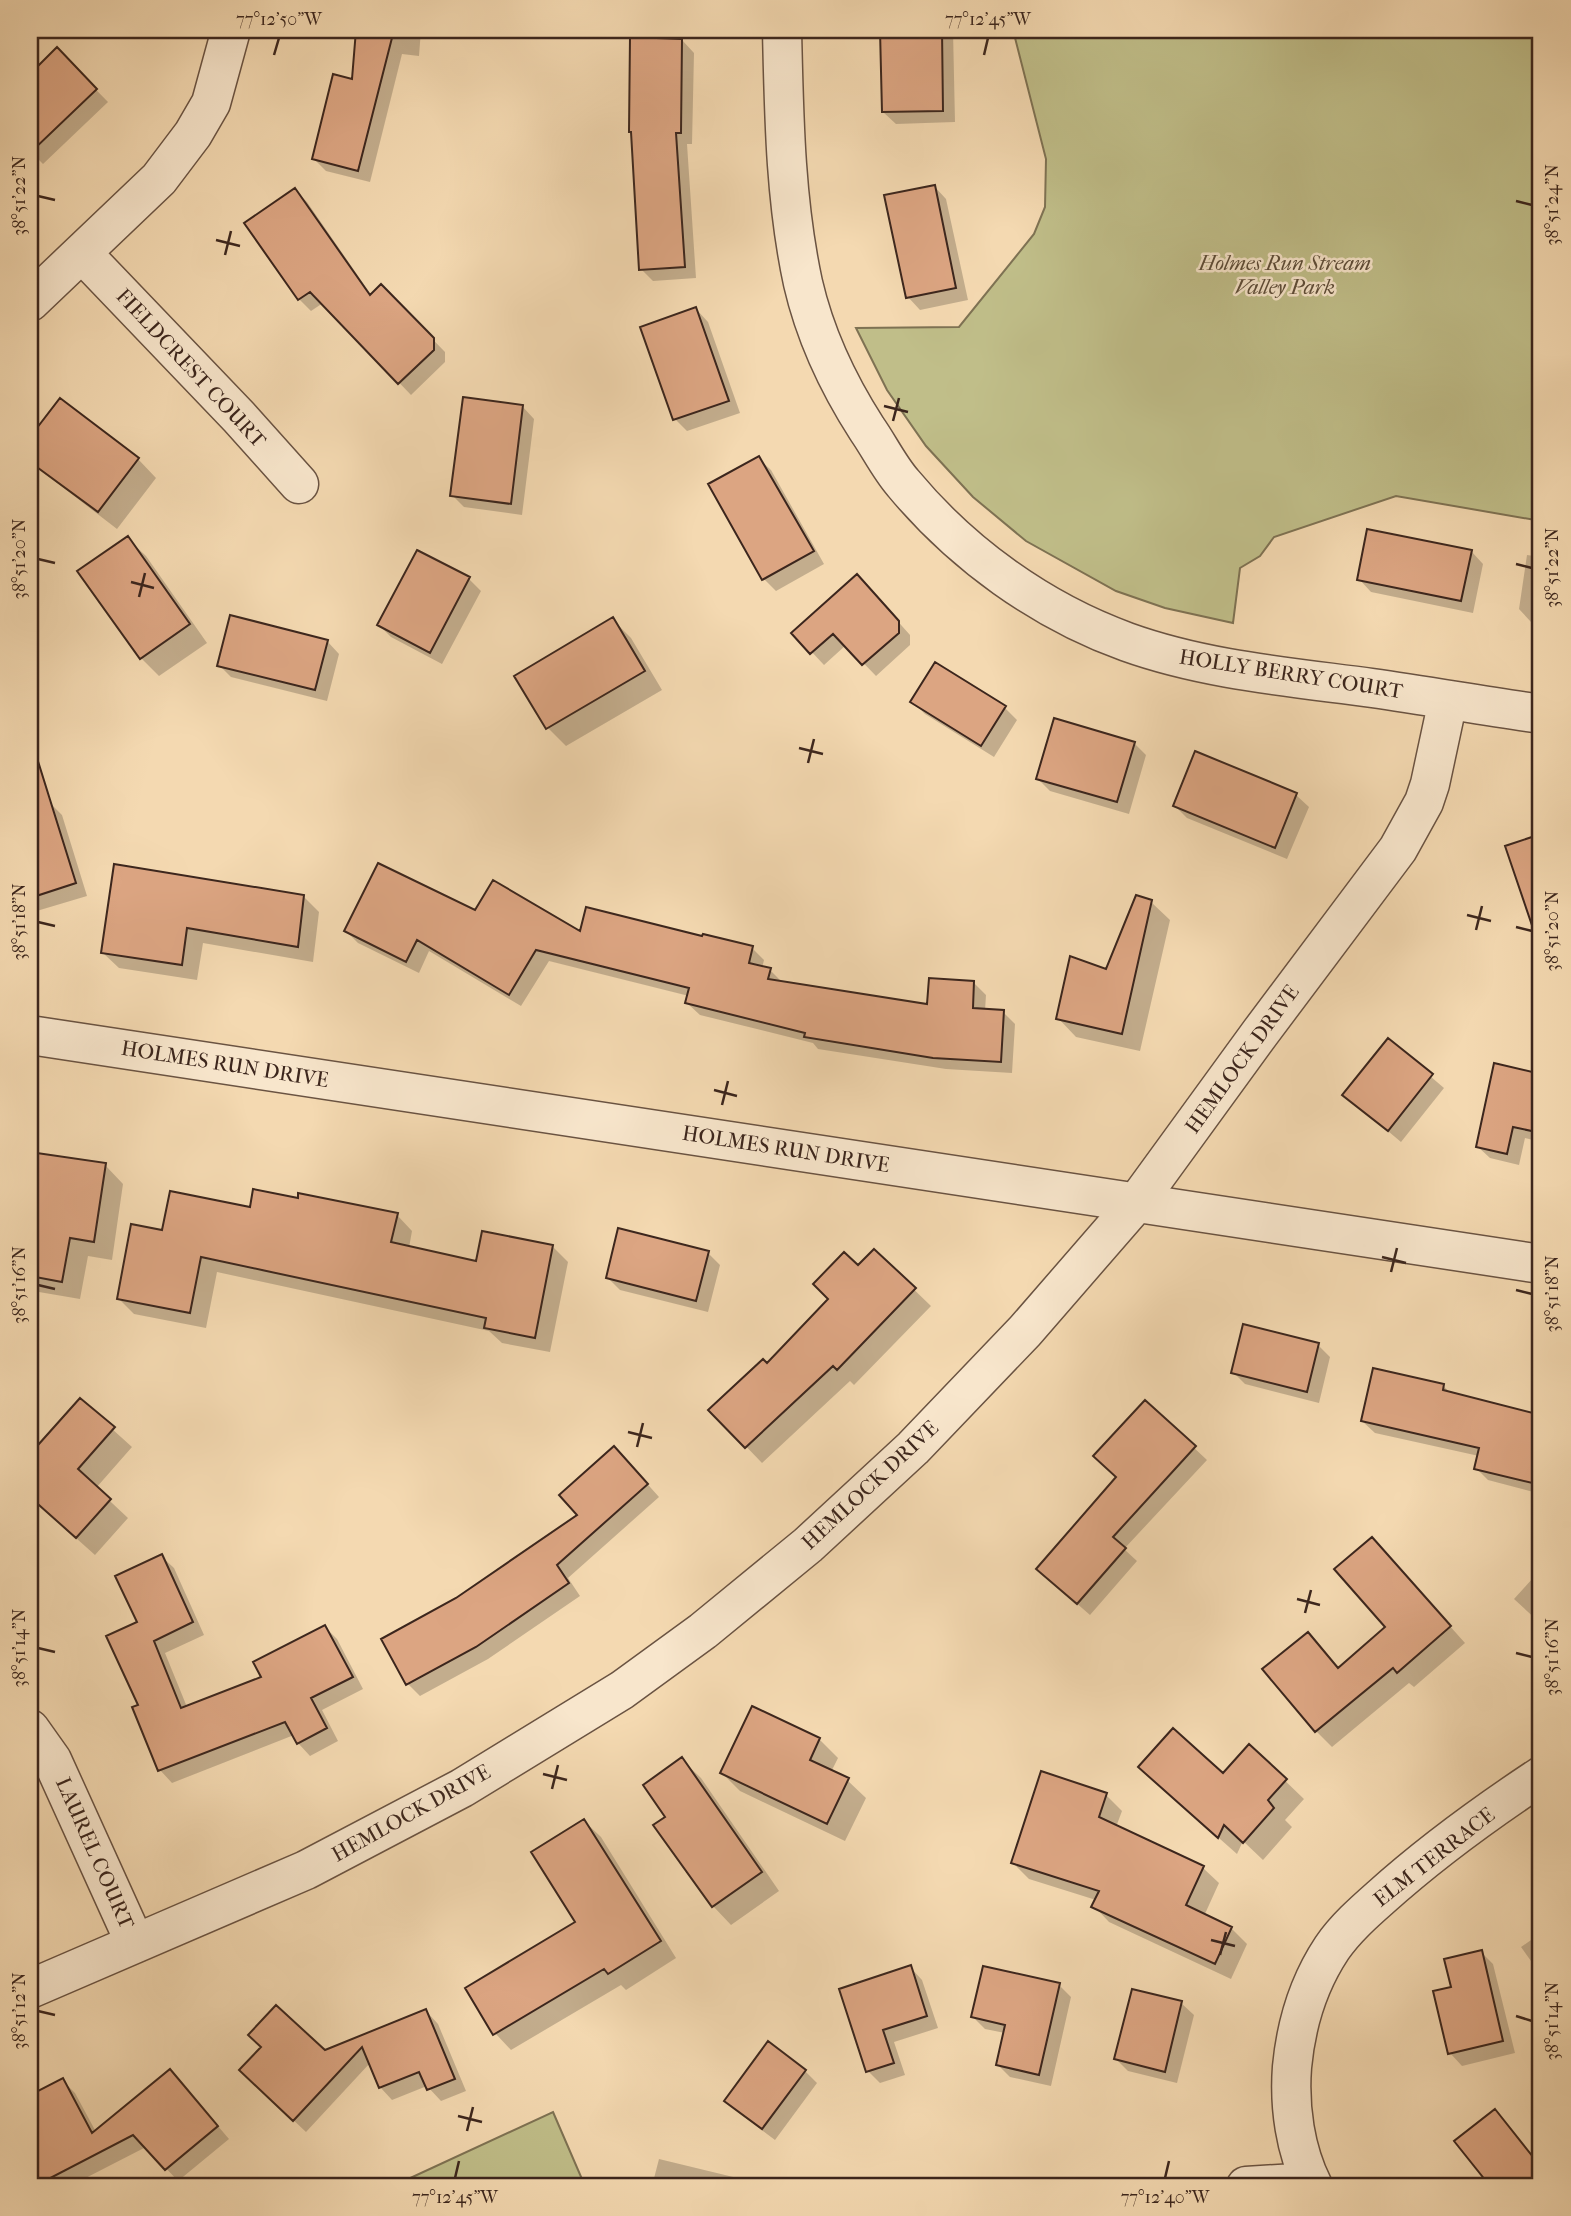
<svg xmlns="http://www.w3.org/2000/svg" width="1571" height="2216" viewBox="0 0 1571 2216" font-family="'IM FELL French Canon',serif">
  <style>
    .green { fill: #c0be89; stroke: #7e7253; stroke-width: 2 }
    .shadow { fill: #0003 }
    .building { fill: #dca582; stroke: #3c261d; stroke-width: 2 }
    .lines { fill: none; stroke-linecap: round; stroke-linejoin: round }
    .minor-casing { stroke: #6a5342; stroke-width: 41 }
    .minor { stroke: #f8e6cc; stroke-width: 38 }
    .ticks { fill: none; stroke: #3c261d; stroke-width: 2.5 }
    .labels { text-anchor: middle; stroke-width: 5; stroke-linejoin: round; paint-order: stroke }
    .park-label { font-size: 21px; font-style: italic; fill: #5d4c38; stroke: #f8e6cc }
    .street-label { font-size: 21px; fill: #3c261d; stroke: #f8e6cc }
    .neatline { fill: none; stroke: #3c261d; stroke-width: 2.5 }
    .ticks-label { font-size: 18px; text-anchor: middle; fill: #3c261d }
  </style>
  <rect width="100%" height="100%" fill="#f4d9b1"/>
  <filter id="stains"><feTurbulence type="fractalNoise" baseFrequency=".00286" numOctaves="4"/><feColorMatrix values="0 0 0 0 .2 0 0 0 0 .09 0 0 0 0 .02 0 0 0 .5 -.17"/></filter>
  <radialGradient id="worn" r=".72"><stop offset=".6" stop-color="#630" stop-opacity="0"/><stop offset="1" stop-color="#630" stop-opacity=".3"/></radialGradient>
  <path class="green" d="M1013,30H1541V521L1396,496L1274,537L1260,556L1240,568L1233,623L1165,608L1116,591L1026,541L973,497L926,446L887,390L856,328L959,327L1034,234L1045,207L1046,159Z
    M553,2112L585,2186H393Z"/>
  <path class="shadow" d="M357,30H421L419,56L402,54L370,182L326,171L314,159L353,81Z
    M882,30H953L955,122L896,124L883,112Z
    M682,40L694,53L692,144H687L696,278L653,281L641,269Z
    M57,50L108,102L43,164L39,160L30,170V76Z
    M934,186L946,199L968,300L920,310L908,297Z
    M295,190L307,202L372,296L381,286L445,352V362L411,395L323,303L311,311L299,299Z
    M696,309L708,322L740,413L687,431L675,419Z
    M60,400L138,459L156,478L117,529L30,462V440Z
    M522,406L534,419L522,515L464,507L452,495Z
    M758,458L771,470L824,564L776,591L764,579L710,485Z
    M127,538L146,556L207,643L159,676L141,658Z
    M1471,551L1483,564L1473,613L1371,592L1359,579Z
    M1527,555L1541,557V623L1531,622L1519,609Z
    M30,564L36,578L30,581Z
    M469,579L481,591L442,664L391,637L379,625Z
    M869,589L910,635V645L876,676L846,645L824,665L794,633Z
    M612,619L631,638L662,690L566,746L548,728Z
    M327,641L339,654L327,701L231,677L219,665Z
    M913,702L1005,708L1017,720L994,757L925,714Z
    M1134,743L1146,755L1129,814L1050,791L1038,779Z
    M1196,754L1296,795L1309,807L1287,859L1187,818L1175,806Z
    M50,803L62,815L87,896L30,913V809Z
    M116,866L303,896L319,912L313,962L203,943L197,980L119,968L103,953Z
    M1151,902L1170,920L1140,1051L1076,1037L1058,1018L1107,971Z
    M476,913L581,934L752,948L764,960L762,968L770,970L783,983L929,1006L973,982L986,995L985,1011L1003,1012L1015,1024L1012,1073L946,1069L818,1049L813,1043L700,1015L687,1003L689,996L549,961L521,1006L429,951L419,973L358,943L346,931Z
    M1388,1040L1444,1088L1401,1142L1345,1095Z
    M1496,1065L1541,1076V1142L1525,1138L1519,1165L1490,1158L1477,1146Z
    M30,1153L105,1165L123,1184L112,1260L88,1256L80,1299L33,1291L30,1288Z
    M251,1209L397,1215L412,1231L409,1248L477,1263L552,1246L568,1262L550,1352L502,1343L489,1331L217,1272L206,1328L134,1314L118,1298L164,1232Z
    M874,1251L931,1306L854,1385L850,1381L762,1463L711,1410L767,1365Z
    M708,1253L720,1265L708,1312L620,1290L608,1278Z
    M1318,1345L1330,1357L1319,1403L1245,1384L1233,1372Z
    M1443,1386L1452,1394L1541,1417V1494L1488,1480L1476,1468L1479,1456L1375,1433L1362,1421Z
    M80,1400L132,1447L96,1488L128,1518L95,1555L30,1497V1457Z
    M1145,1402L1207,1460L1124,1549L1137,1561L1090,1615L1051,1581L1118,1478Z
    M626,1460L659,1497L568,1578L580,1596L488,1659L420,1696L408,1684L457,1599L579,1515Z
    M1372,1539L1465,1643L1414,1687L1409,1683L1332,1747L1316,1731L1308,1634L1339,1669L1387,1627Z
    M161,1556L174,1568L204,1635L165,1653L187,1707L264,1678L325,1627L337,1639L363,1689L322,1710L338,1741L310,1756L298,1743L294,1735L172,1783L160,1770L140,1705L139,1623Z
    M1541,1569V1624L1514,1599Z
    M819,1739L838,1758L831,1772L847,1780L866,1798L845,1841L740,1791L722,1773Z
    M1249,1746L1304,1799L1285,1820L1292,1827L1263,1860L1243,1841L1237,1854L1159,1785L1223,1776Z
    M682,1760L701,1778L779,1891L731,1925L713,1906L668,1817Z
    M1106,1795L1122,1811L1116,1827L1203,1868L1219,1883L1204,1916L1231,1928L1247,1944L1231,1979L1109,1922L1094,1906L1096,1900L1029,1879L1013,1863Z
    M584,1821L601,1837L676,1958L626,1990L621,1985L511,2050L495,2033L578,1923Z
    M1541,1933V1975L1521,1947Z
    M1481,1952L1493,1964L1515,2053L1462,2066L1450,2053L1453,1988Z
    M910,1967L922,1980L938,2028L894,2042L905,2075L880,2083L868,2071L841,1990Z
    M1059,1985L1071,1997L1051,2086L1010,2077L998,2065L1005,2033L985,2029L973,2017Z
    M1181,2003L1194,2015L1177,2083L1128,2071L1116,2059Z
    M426,2011L438,2024L466,2091L441,2101L427,2086L392,2100L380,2087L370,2063L306,2132L253,2082Z
    M805,2071L817,2083L775,2140L738,2112L726,2100Z
    M62,2080L75,2093L96,2132L182,2084L229,2139L178,2181L146,2147L70,2186H30V2097Z
    M1495,2111L1541,2166V2186H1470L1484,2175Z
    M659,2159L758,2183L761,2186H652Z"/>
  <path class="building" d="M356,30H394L358,171L312,159L333,74L352,79Z
    M880,30H942L943,111L882,112Z
    M630,37L682,39L681,133H676L685,267L639,270L631,132H629Z
    M57,47L97,89L30,153V74Z
    M935,185L956,288L906,298L884,195Z
    M295,188L370,295L381,284L434,338V350L398,384L310,292L298,300L244,223Z
    M696,307L729,401L673,420L640,327Z
    M463,397L523,405L511,504L450,496Z
    M60,398L139,458L98,512L30,462V437Z
    M759,456L814,551L762,580L708,484Z
    M1367,529L1472,550L1461,601L1357,580Z
    M128,536L190,624L140,659L77,571Z
    M417,550L470,577L430,653L377,625Z
    M857,574L899,621V633L862,665L833,634L810,654L791,633Z
    M230,615L328,640L315,690L217,666Z
    M613,617L645,671L546,729L514,676Z
    M935,662L1006,706L981,746L910,702Z
    M1054,718L1135,742L1117,802L1036,779Z
    M1195,751L1297,793L1275,848L1173,806Z
    M37,758L76,883L30,898V759Z
    M1541,834V936L1536,937L1505,846Z
    M378,863L475,910L493,880L580,931L586,907L702,936L703,934L753,946L749,963L771,968L768,979L927,1004L929,978L974,981L973,1008L1004,1010L1001,1062L933,1058L804,1037L805,1033L685,1003L689,988L536,950L509,995L417,940L406,962L344,931Z
    M114,864L304,895L298,947L187,928L182,965L101,953Z
    M1136,895L1152,900L1122,1034L1056,1019L1070,956L1106,969Z
    M1388,1038L1433,1074L1388,1131L1342,1095Z
    M1494,1063L1541,1074V1133L1513,1127L1507,1154L1476,1147Z
    M30,1152L106,1163L94,1242L70,1238L62,1282L30,1276Z
    M253,1189L298,1198V1193L398,1213L391,1242L476,1261L482,1231L553,1245L535,1338L484,1328L486,1318L201,1257L190,1313L117,1299L131,1224L162,1230L170,1191L250,1207Z
    M618,1228L709,1251L696,1301L606,1278Z
    M874,1249L916,1288L837,1370L833,1366L745,1448L708,1410L763,1359L767,1363L828,1299L813,1284L844,1252L858,1265Z
    M1243,1324L1319,1343L1307,1392L1231,1373Z
    M1373,1368L1444,1384L1443,1390L1541,1415V1485L1474,1469L1479,1448L1361,1421Z
    M80,1398L115,1427L78,1469L111,1499L76,1538L30,1497V1454Z
    M1145,1400L1196,1446L1113,1537L1126,1548L1077,1604L1036,1569L1116,1477L1093,1456Z
    M614,1446L648,1484L557,1565L569,1583L476,1647L406,1685L381,1639L456,1598L577,1515L559,1495Z
    M1372,1537L1451,1626L1397,1673L1393,1668L1315,1732L1262,1669L1308,1632L1338,1668L1385,1627L1334,1569Z
    M162,1554L193,1622L154,1641L181,1708L261,1677L253,1662L325,1625L353,1677L311,1698L327,1728L297,1744L285,1722L158,1771L132,1707L138,1705L106,1636L137,1622L115,1576Z
    M752,1706L820,1738L810,1760L849,1778L827,1824L720,1773Z
    M1173,1728L1223,1773L1249,1744L1287,1779L1268,1800L1274,1808L1243,1843L1224,1825L1218,1838L1138,1767Z
    M682,1757L762,1872L712,1907L653,1825L665,1817L643,1785Z
    M1041,1771L1107,1793L1099,1817L1204,1866L1186,1905L1232,1927L1215,1964L1091,1907L1099,1891L1011,1863Z
    M584,1819L661,1941L608,1974L604,1969L493,2035L465,1988L575,1922L531,1852Z
    M1482,1950L1503,2041L1448,2054L1433,1991L1451,1987L1444,1959Z
    M911,1965L927,2016L883,2030L894,2063L866,2072L839,1989Z
    M983,1966L1060,1983L1039,2075L996,2065L1005,2025L971,2017Z
    M1132,1989L1182,2001L1165,2072L1114,2059Z
    M276,2005L325,2050L426,2009L455,2079L427,2090L419,2072L379,2088L362,2047L293,2121L239,2070L261,2047L248,2035Z
    M768,2041L806,2070L762,2129L724,2101Z
    M170,2069L218,2126L165,2170L133,2135L35,2186H30V2095L63,2078L92,2133Z
    M1495,2109L1541,2167V2178L1531,2186H1490L1454,2141Z"/>
  <g class="lines">
    <g class="minor-casing">
      <path id="minor" d="M782,30C784,115 785,200 803,283C815,335 838,384 867,429C879,446 889,467 903,483C962,554 1041,611 1127,642C1205,670 1290,677 1372,688C1428,696 1485,706 1541,714
        M82,253L239,417L299,484
        M30,302L159,179L193,134L211,103L231,30
        M30,1035L1541,1264
        M30,1729L52,1760L135,1943
        M30,1989L306,1870L462,1788L622,1690L703,1631L808,1545L913,1448L1025,1331L1137,1202L1260,1033L1398,849L1424,802L1430,784L1448,700
        M1246,2186L1311,2182
        M1313,2186C1295,2150 1289,2107 1292,2067C1296,2025 1308,1984 1332,1948C1345,1929 1363,1913 1380,1898C1430,1853 1485,1813 1541,1776"/>
    </g>
    <use href="#minor" class="minor"/>
  </g>
  <path class="ticks" d="M274,55L279,38M984,55L988,38M38,196L55,200M1516,201L1532,205M216,240L240,246M225,255L231,231M884,406L908,412M893,421L899,398M38,559L55,563M1516,564L1532,568M131,582L154,588M139,597L145,573M799,748L823,754M808,763L814,739M1467,915L1491,921M38,922L55,926M1516,927L1532,931M1476,930L1482,906M714,1090L737,1096M722,1105L728,1081M1382,1257L1406,1263M1391,1272L1397,1248M38,1285L55,1289M1516,1290L1532,1294M628,1432L652,1438M637,1447L643,1423M1297,1599L1320,1605M1305,1613L1311,1590M38,1648L55,1652M1516,1653L1532,1657M543,1774L567,1780M552,1789L558,1765M1211,1940L1235,1946M1220,1955L1226,1932M38,2011L55,2015M1516,2016L1532,2021M458,2116L482,2122M467,2131L473,2107M455,2178L459,2161M1165,2178L1169,2161"/>
  <g class="labels">
    <g class="park-label">
      <text x="1285" y="270">Holmes Run Stream<tspan x="1285" dy="24">Valley Park</tspan></text>
    </g>
    <g class="street-label">
      <text transform="translate(191 368) rotate(47)" y="7">FIELDCREST COURT</text>
      <text transform="translate(1291 674) rotate(9)" y="7">HOLLY BERRY COURT</text>
      <text transform="translate(1242 1059) rotate(-54)" y="7">HEMLOCK DRIVE</text>
      <text transform="translate(225 1064) rotate(9)" y="7">HOLMES RUN DRIVE</text>
      <text transform="translate(786 1149) rotate(9)" y="7">HOLMES RUN DRIVE</text>
      <text transform="translate(870 1485) rotate(-43)" y="7">HEMLOCK DRIVE</text>
      <text transform="translate(411 1813) rotate(-29)" y="7">HEMLOCK DRIVE</text>
      <text transform="translate(95 1853) rotate(66)" y="7">LAUREL COURT</text>
      <text transform="translate(1434 1857) rotate(-38)" y="7">ELM TERRACE</text>
    </g>
  </g>
  <rect width="1571" height="2216" fill="none" stroke="#f4d9b1" stroke-width="77"/>
  <rect x="38" y="38" width="1494" height="2140" class="neatline"/>
  <g class="ticks-label">
    <text x="279" y="25">77°12'50"W</text>
    <text x="988" y="25">77°12'45"W</text>
    <text transform="translate(19 196) rotate(-90)" y="6">38°51'22"N</text>
    <text transform="translate(1552 205) rotate(-90)" y="6">38°51'24"N</text>
    <text transform="translate(19 559) rotate(-90)" y="6">38°51'20"N</text>
    <text transform="translate(1552 568) rotate(-90)" y="6">38°51'22"N</text>
    <text transform="translate(19 922) rotate(-90)" y="6">38°51'18"N</text>
    <text transform="translate(1552 931) rotate(-90)" y="6">38°51'20"N</text>
    <text transform="translate(19 1285) rotate(-90)" y="6">38°51'16"N</text>
    <text transform="translate(1552 1294) rotate(-90)" y="6">38°51'18"N</text>
    <text transform="translate(19 1648) rotate(-90)" y="6">38°51'14"N</text>
    <text transform="translate(1552 1657) rotate(-90)" y="6">38°51'16"N</text>
    <text transform="translate(19 2011) rotate(-90)" y="6">38°51'12"N</text>
    <text transform="translate(1552 2021) rotate(-90)" y="6">38°51'14"N</text>
    <text x="455" y="2203">77°12'45"W</text>
    <text x="1165" y="2203">77°12'40"W</text>
  </g>
  <rect width="100%" height="100%" filter="url(#stains)"/>
  <rect width="100%" height="100%" fill="url(#worn)"/>
</svg>
